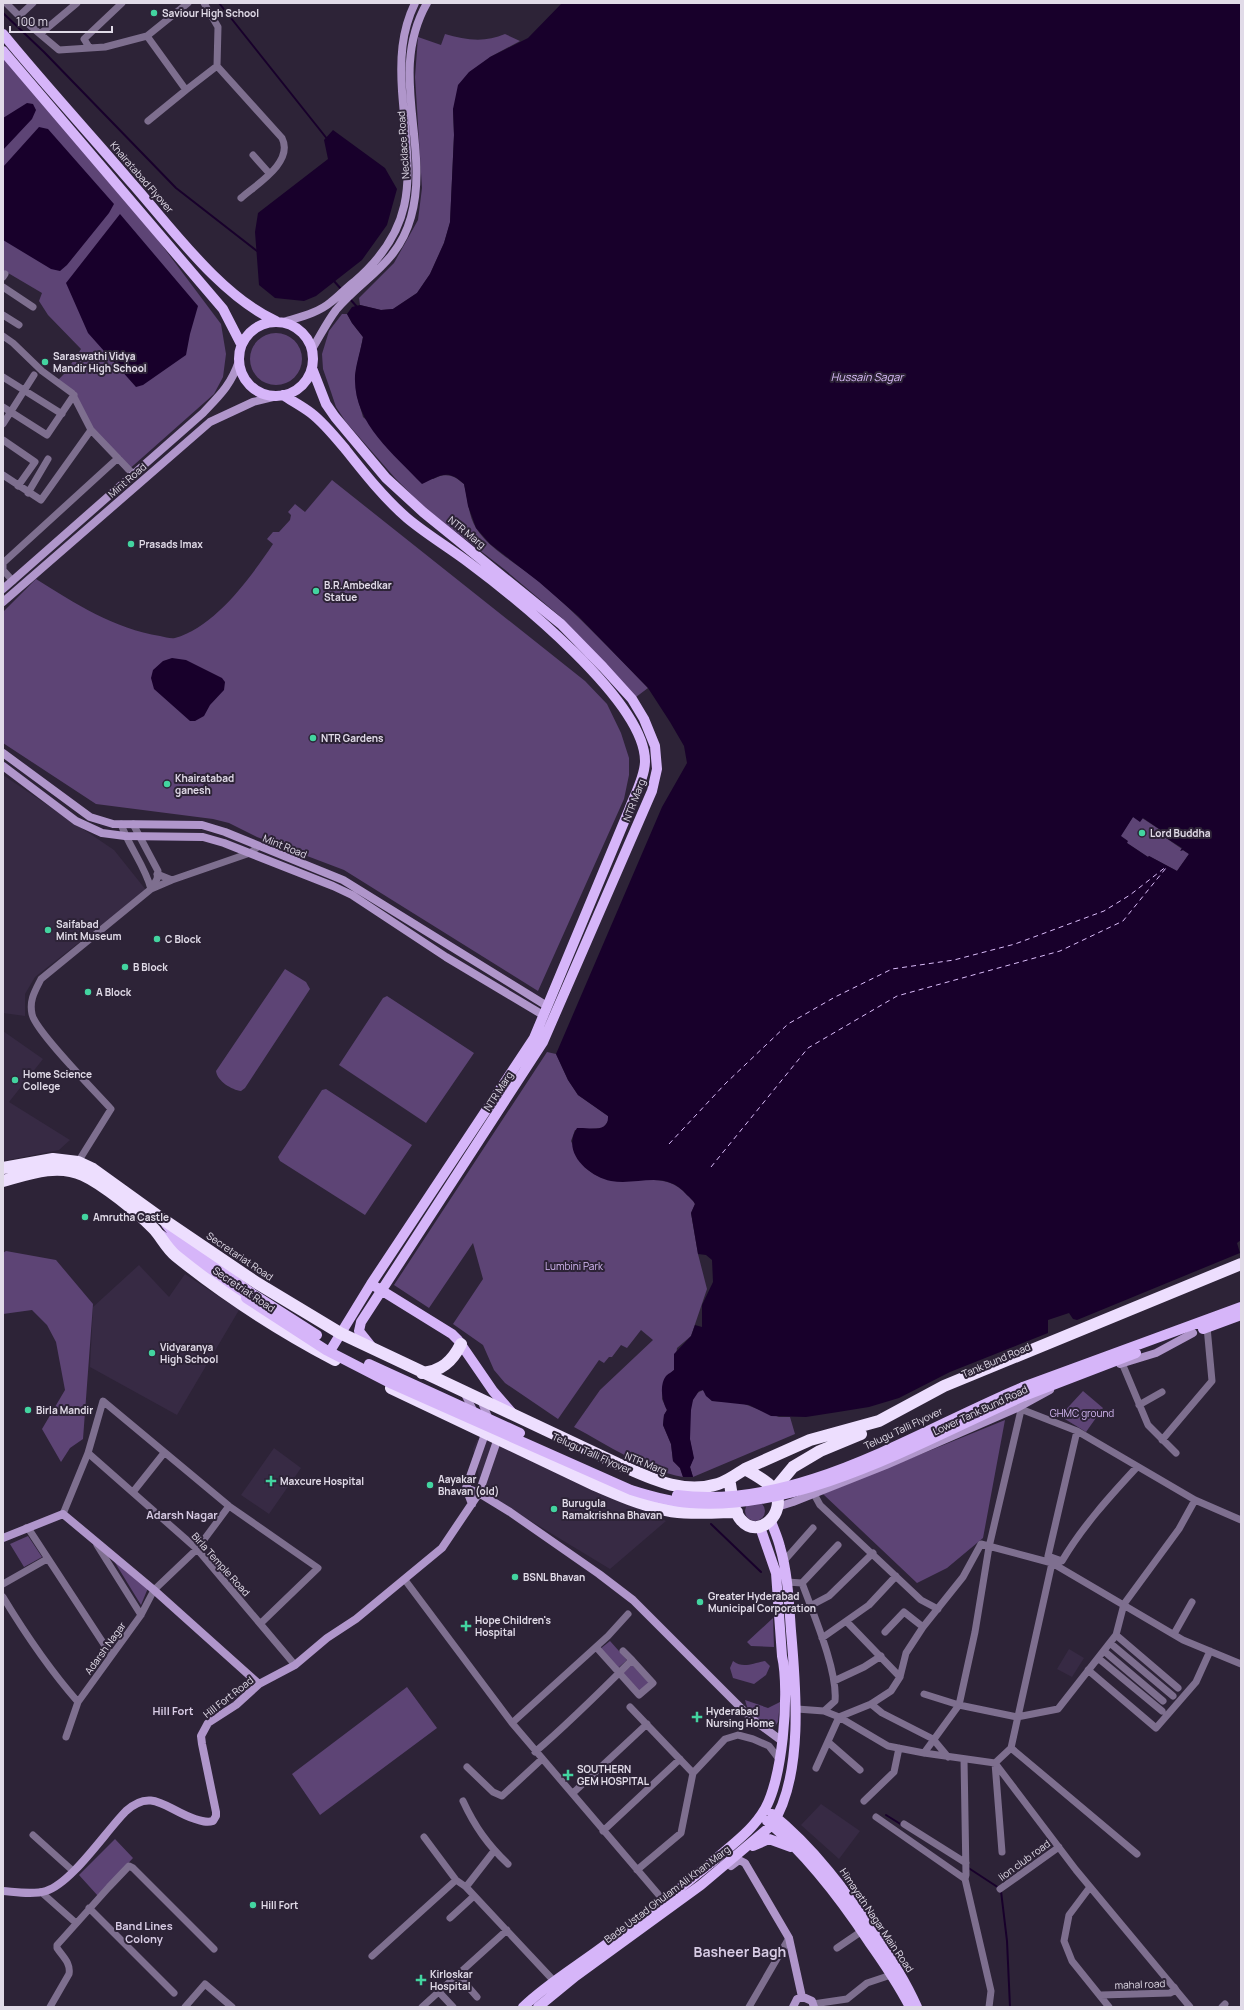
<svg xmlns="http://www.w3.org/2000/svg" width="1244" height="2010" viewBox="0 0 1244 2010" font-family="Manrope,sans-serif">
  <style>
    .built { fill: #372a44 }
    .green { fill: #5d4475 }
    .water { fill: #18002b; fill-rule: evenodd }
    .lines { fill: none; stroke-linecap: round; stroke-linejoin: round }
    .stream { stroke: #18002b; stroke-width: 2 }
    .ferry { stroke: #dabcf9; stroke-width: 1; stroke-dasharray: 5 4; stroke-linecap: butt }
    .street { stroke: #7e6f8f; stroke-width: 7 }
    .secondary { stroke: #b096cb; stroke-width: 8 }
    .primary { stroke: #d6b5f9; stroke-width: 10 }
    .highway { stroke: #eddefe; stroke-width: 12 }
    .primary-bridge { stroke: #d6b5f9; stroke-width: 10 }
    .poi-dot { fill: #43d4a0; stroke: #2d2337; stroke-width: 1.5 }
    .labels { text-anchor: middle; stroke-width: 4; stroke-linejoin: round; paint-order: stroke }
    .poi-label { font-size: 10px; font-weight: bold; fill: #e1dbe8; stroke: #2d2337; text-anchor: start }
    .street-label { font-size: 10px; fill: #e1dbe8; stroke: #2d2337 }
    .park-label { font-size: 10px; fill: #d5b8f4; stroke: #2d2337 }
    .water-label { font-size: 11px; font-style: italic; fill: #dabcf9; stroke: #2d2337 }
    .neighbourhood-label { font-size: 11px; font-weight: bold; fill: #d7cbe4; stroke: #2d2337 }
    .district-label { font-size: 14px; font-weight: bold; fill: #d7cbe4; stroke: #2d2337 }
  </style>
  <rect width="100%" height="100%" fill="#2d2337"/>
  <path class="built" d="M3,775L114,850L146,890L35,977L25,994V1016L3,1013Z
    M3,1031L43,1059L9,1102L70,1140L59,1150L3,1161Z
    M139,1265L169,1297L185,1274L239,1310L177,1415L90,1367L93,1307Z
    M492,1439L594,1488L666,1521L610,1569L496,1500L481,1487L473,1449L477,1440Z
    M274,1448L301,1468L269,1514L241,1495Z
    M1069,1649L1084,1658L1072,1677L1057,1669Z
    M821,1804L860,1831L839,1859L801,1825Z"/>
  <path class="green" d="M445,34C465,40 485,43 505,34L520,41L490,57L453,109L454,135L450,223L444,243L430,274L417,293L393,309L381,310L360,305L359,298L394,263L418,220L422,188L415,77L418,37L441,45Z
    M3,57L140,216L221,324L226,354L223,377L214,394L126,472L91,430L75,397L56,382L66,372L81,349L48,315L39,301L42,293L3,270Z
    M342,314H347L352,323L363,337L355,376L357,396L363,417L433,479C445,472 454,475 464,484C468,498 468,515 476,528C490,550 521,566 541,583C579,616 613,652 648,688L636,697L562,618L504,569L424,507L395,478L346,422L336,407L331,392L323,369L322,354L329,331Z
    M250 359a26 26 0 1 1 52 0a26 26 0 1 1-52 0Z
    M332,480L585,681L607,704L621,733L629,758V775L624,799L538,991L344,870L257,837L229,823L213,819L96,804L3,743V612L36,579C74,603 115,629 160,636C165,637 171,639 175,638C215,627 251,577 273,544L267,539L273,532H279L290,520L291,515L288,512L295,504L305,512Z
    M1133,817L1142,818L1165,833L1163,836L1182,849L1181,851L1183,850L1189,854L1177,871L1149,856L1148,857L1127,843L1120,836Z
    M285,969L306,982L310,989L245,1088L241,1091C232,1090 217,1081 216,1071Z
    M387,996L474,1053L426,1123L339,1065L383,998Z
    M547,1052L556,1054L568,1080L578,1095L608,1116L609,1120L603,1128L575,1130L571,1141C575,1149 579,1160 584,1166C615,1198 659,1162 687,1195C690,1198 693,1200 695,1204L691,1213L698,1254L707,1289L691,1336L677,1348L674,1370L664,1380L662,1399L667,1410L664,1415L663,1425L671,1444L673,1461L680,1468L683,1477C644,1470 608,1445 574,1427L600,1390L653,1340L641,1330L627,1348L621,1345L612,1357H609L604,1363L599,1360L558,1419L505,1383L494,1370L483,1345L453,1324L483,1279L473,1243L429,1308L394,1285Z
    M326,1089L412,1145L365,1215L280,1161L278,1157L322,1090Z
    M6,1251L56,1260L93,1304L83,1439L70,1448L61,1462L42,1429L65,1390L56,1342L47,1325L32,1310L3,1314V1253Z
    M703,1390L712,1401L739,1402L779,1417H790L795,1434L693,1477L690,1467C695,1455 692,1452 690,1440C688,1427 689,1406 695,1394Z
    M1083,1391L1103,1408L1086,1432L1060,1416Z
    M1005,1420L983,1538L947,1568L917,1583L823,1494Z
    M745 1511a10 10 0 1 1 20 0a10 10 0 1 1-20 0Z
    M28,1536L42,1557L24,1567L10,1544Z
    M114,1561L148,1588L141,1605Z
    M773,1618L774,1647L751,1646L747,1642Z
    M610,1641L627,1660L618,1668L600,1649Z
    M733,1661C744,1669 752,1663 765,1661L770,1666L766,1675L754,1684L733,1678L730,1668Z
    M632,1665L650,1684L640,1693L622,1674Z
    M407,1687L437,1728L320,1815L292,1774Z
    M745,1700L768,1708L780,1702L778,1722L774,1728C760,1722 748,1715 745,1700Z
    M115,1839L133,1858L98,1896L79,1875Z"/>
  <path class="water" d="M562,3H1241V1240L1237,1243L1240,1253L1077,1320L1073,1319L1069,1313L1048,1320V1333L950,1372L899,1398L869,1407L838,1412L806,1417L771,1416L749,1405L712,1401L706,1396L703,1390L699,1391L693,1400L691,1410L690,1439L694,1458L690,1467L693,1477H683L680,1468L673,1461L671,1444L663,1425L664,1415L667,1410C662,1401 659,1385 666,1376C669,1373 672,1372 674,1370V1354L691,1336L695,1325L702,1327V1305L713,1282L712,1260L706,1255L698,1254L691,1213L695,1204C693,1200 690,1198 687,1195C665,1169 638,1186 611,1181C588,1176 561,1152 577,1128C588,1127 609,1134 608,1116L578,1095L568,1080L556,1054L662,807L687,763L684,746L670,722L648,688L578,616L539,582L490,544L476,528L468,506L464,484C447,468 440,476 422,484C393,453 353,423 355,376C356,363 361,350 363,337L352,323L347,314L352,307L360,305L381,310L393,309L417,293L430,274L444,243L450,222L454,135L453,109L458,85L469,72L490,57L528,38ZM1133,817L1140,822L1143,818L1165,833L1163,836L1182,848L1180,851L1183,850L1189,854L1177,871L1149,856L1148,857L1127,843L1128,841L1121,836Z
    M27,103L33,104L36,110L32,119L3,150V118Z
    M39,127L48,129L114,204L109,213L67,265L60,271L51,269L3,240V167Z
    M333,130L385,168L397,189L387,225L362,260L316,296L304,301L275,298L259,285L255,232L258,213L328,159L324,140Z
    M120,214L198,306L190,334L186,355L143,385L136,387L88,333L66,283Z
    M172,658L186,660L222,678L225,682L224,690L210,705L204,716L195,721H190L154,689L151,678L153,670L163,661Z"/>
  <g class="lines">
    <path class="stream" d="M219,3L328,140
      M3,13L44,52L176,188L257,251
      M333,280L342,290
      M350,299L358,308
      M711,1524L761,1572
      M886,1815L902,1825
      M967,1867L999,1888
      M1001,1891L1007,1941L1010,2007"/>
    <path class="ferry" d="M669,1144L725,1084L788,1024L835,997L892,969L954,960L1015,944L1104,911L1130,895L1167,866
      M711,1167L808,1048L897,996L1060,951L1123,921L1166,868"/>
    <path class="street" d="M6,3L19,16L33,3
      M19,16L40,34L77,3
      M40,34L59,50L105,47L147,36L188,3
      M147,36L186,90L148,121
      M89,47L84,39L122,3
      M217,66L282,138C294,162 257,184 241,198
      M186,90L217,66L218,27L204,3
      M253,155L269,173
      M3,277L5,274
      M3,287L33,307
      M3,315L19,325
      M3,336L13,343L42,371L72,393L91,430L133,474
      M3,377L62,414
      M3,407L47,435L74,395
      M3,424L34,375
      M3,440L35,462L18,486
      M3,475L41,500L91,430
      M28,493L48,459
      M3,563L118,458
      M3,563V570L13,581
      M121,824C129,847 145,866 151,889
      M172,880L250,853L259,846
      M151,889L172,880L157,874
      M78,1162L111,1109C96,1092 35,1031 32,1014C29,1000 35,991 41,979L151,889L157,879L158,871L133,824
      M1122,1363L1148,1425L1176,1453
      M1139,1405L1162,1392
      M1018,1408L1077,1431L1195,1500L1241,1520
      M1162,1440L1212,1381L1207,1327
      M88,1453L197,1549L295,1665
      M133,1492L164,1453
      M814,1494L820,1505L921,1600L938,1609
      M63,1514L88,1453L103,1401L229,1506L318,1568L261,1623
      M26,1528L30,1531L111,1655
      M97,1545L141,1615
      M1048,1556L1062,1561C1082,1527 1110,1496 1137,1467
      M783,1562L813,1528
      M405,1580L512,1723L664,1901
      M787,1582L802,1583L838,1545
      M802,1583C813,1613 838,1671 835,1701L824,1711
      M3,1584L47,1559
      M3,1597C26,1635 49,1669 78,1702L141,1615L154,1590L197,1549L229,1506
      M810,1606L829,1596L873,1553
      M847,1622L900,1677
      M885,1632L904,1612L923,1627
      M1174,1634L1192,1602
      M1116,1635L1178,1688
      M822,1638L869,1605L896,1576
      M1110,1643L1173,1696
      M623,1651L632,1660
      M1104,1651L1163,1701
      M1098,1658L1162,1711
      M1088,1670L1156,1728L1196,1682L1210,1651
      M834,1681L864,1667L881,1656
      M924,1694L959,1705L1017,1717L1058,1709L1116,1635L1124,1604L1179,1529L1195,1500
      M871,1704L882,1713L933,1739L948,1757
      M630,1707L693,1773
      M797,1709L824,1711L839,1717L888,1746L924,1753L995,1763L1076,1870L1190,2007
      M512,1723L608,1636L628,1614
      M66,1737L78,1702
      M828,1742L860,1770
      M1011,1748L1137,1854
      M535,1752C569,1723 600,1692 632,1660L653,1683L639,1695L596,1647
      M924,1753L959,1705L975,1632L989,1547L1021,1410
      M964,1759L966,1875L965,1879L991,1991L989,2007
      M467,1767L493,1792L502,1796L542,1759
      M816,1768L839,1717L871,1704L891,1691L900,1677L906,1653L923,1627L963,1577L981,1544L1052,1563L1183,1640L1241,1664
      M573,1793L647,1724
      M463,1801C475,1827 488,1845 508,1864
      M864,1801L894,1772L899,1748
      M876,1817L965,1879
      M904,1824L966,1863
      M603,1831L680,1759
      M33,1835L73,1871
      M424,1837L456,1880
      M1002,1852L995,1763L1011,1748L1052,1563L1048,1556L1077,1431
      M637,1870L681,1833L693,1773L725,1739L738,1735L753,1739L769,1746L779,1759
      M466,1887L554,1981
      M1090,1887L1069,1915L1064,1941L1072,1961L1109,2007
      M1000,1889L1059,1847
      M41,1892L76,1923
      M89,1908L174,1993
      M450,1918L474,1896
      M837,1948L862,1931
      M372,1956L456,1880L466,1887L494,1851
      M457,1974L477,1997
      M438,1991L453,2007
      M1101,1995L1170,1993L1176,1990L1174,1987
      M813,2004L847,1999L867,1983L891,1975
      M50,2007L69,1974C71,1963 63,1957 57,1948V1945L109,1887L129,1866L133,1868L214,1949
      M185,2007L205,1984L232,2007
      M422,2007L507,1930
      M749,2007L789,1938
      M1222,2007L1225,2004"/>
    <path class="secondary" d="M284,322C300,317 318,313 331,302C339,296 346,288 354,282C423,223 408,172 402,91C400,60 401,32 415,3
      M312,349C320,336 327,322 336,310C364,277 398,264 411,217C431,146 387,73 427,3
      M3,589L203,413C220,395 231,385 239,361
      M3,602L210,422L253,402L277,396
      M3,753L90,817L113,824L202,825L225,832L343,880L547,1006
      M3,766L76,821L102,833L125,836L203,837L224,843L333,886L352,895L446,957L543,1015
      M1120,1364L1156,1353L1193,1333
      M464,1392L475,1414
      M481,1400L490,1422
      M466,1488L479,1493L510,1512L599,1574L633,1600L752,1719L782,1741
      M472,1504L466,1488L485,1434L483,1429
      M777,1507L793,1502L886,1465L1017,1408L1050,1390
      M3,1538L63,1514L154,1590L259,1684
      M731,1866L739,1860L745,1863L789,1938L802,1997
      M3,1891C16,1892 33,1895 46,1891C72,1883 106,1831 126,1811C152,1787 167,1810 195,1819C201,1821 207,1823 213,1821L216,1816V1812L202,1744L201,1736L208,1723L236,1705L259,1684L295,1665L327,1638L356,1619L442,1548L479,1493L498,1438L496,1434
      M793,2007L797,1999L803,1997L812,2001L814,2007"/>
    <path class="primary" d="M3,34C44,84 88,132 130,181C171,227 220,296 276,321
      M3,51L223,309L241,344
      M239 359a37 37 0 1 1 74 0a37 37 0 1 1-74 0Z
      M312,368L326,404L335,417L386,478L423,512L561,624L603,667L632,699L644,719L655,746L657,769L652,791L543,1042L361,1322L359,1331L371,1346
      M283,395C292,401 302,406 311,413C324,423 336,438 346,450C365,474 384,498 407,518C426,534 448,547 468,562C515,597 645,701 645,761C645,777 634,796 629,810L534,1038L371,1284L327,1356
      M166,1224L175,1235L250,1292
      M161,1235L246,1298
      M376,1287L452,1334L458,1340L493,1391L513,1414
      M1203,1329L1241,1315
      M1023,1387L1241,1307
      M1024,1396L1136,1353
      M772,1814C814,1848 846,1891 876,1936C891,1959 906,1982 917,2007
      M767,1821C808,1856 840,1898 869,1942C884,1963 898,1984 910,2007
      M753,1846L769,1839L791,1847
      M523,2007C547,1984 574,1968 601,1948C638,1921 675,1893 711,1863C728,1848 748,1834 761,1815C783,1787 790,1690 782,1656L776,1573L760,1527
      M538,2007L576,1976L701,1885L772,1825C804,1776 796,1687 791,1631C789,1604 788,1574 780,1547C778,1538 774,1530 771,1521"/>
    <path class="highway" d="M3,1168L53,1159L78,1162L93,1169L161,1218L257,1283L340,1333L618,1464C650,1478 682,1495 718,1484C728,1481 737,1474 745,1469C755,1475 769,1482 775,1491C787,1512 759,1541 741,1520C732,1510 732,1492 729,1479
      M3,1181C28,1174 57,1163 83,1175C103,1184 137,1212 153,1228C161,1236 166,1248 176,1256C223,1294 282,1332 335,1360
      M422,1373C441,1371 452,1362 461,1344
      M391,1388L595,1485C618,1495 641,1505 666,1510C689,1515 713,1512 737,1512
      M745,1469L810,1440L879,1421L944,1386L1241,1264
      M774,1490L793,1467L820,1451L861,1434"/>
    <path class="primary-bridge" d="M250,1292L317,1335
      M246,1298L326,1350L392,1384L631,1490C650,1496 670,1502 690,1503C802,1512 924,1440 1024,1396
      M369,1364L520,1433
      M677,1495C797,1511 917,1431 1023,1387"/>
  </g>
  <g class="poi-dot">
    <circle cx="154" cy="13" r="4"/>
    <circle cx="45" cy="362" r="4"/>
    <circle cx="131" cy="544" r="4"/>
    <circle cx="316" cy="591" r="4"/>
    <circle cx="313" cy="738" r="4"/>
    <circle cx="167" cy="784" r="4"/>
    <circle cx="1142" cy="833" r="4"/>
    <circle cx="48" cy="930" r="4"/>
    <circle cx="157" cy="939" r="4"/>
    <circle cx="125" cy="967" r="4"/>
    <circle cx="88" cy="992" r="4"/>
    <circle cx="15" cy="1080" r="4"/>
    <circle cx="85" cy="1217" r="4"/>
    <circle cx="152" cy="1353" r="4"/>
    <circle cx="28" cy="1410" r="4"/>
    <path d="M269 1475h4v4h4v4h-4v4h-4v-4h-4v-4h4z"/>
    <circle cx="430" cy="1485" r="4"/>
    <circle cx="554" cy="1509" r="4"/>
    <circle cx="515" cy="1577" r="4"/>
    <circle cx="700" cy="1602" r="4"/>
    <path d="M464 1620h4v4h4v4h-4v4h-4v-4h-4v-4h4z"/>
    <path d="M695 1711h4v4h4v4h-4v4h-4v-4h-4v-4h4z"/>
    <path d="M566 1769h4v4h4v4h-4v4h-4v-4h-4v-4h4z"/>
    <circle cx="253" cy="1905" r="4"/>
    <path d="M419 1974h4v4h4v4h-4v4h-4v-4h-4v-4h4z"/>
  </g>
  <g class="labels">
    <g class="poi-label">
      <text x="162" y="17">Saviour High School</text>
      <text x="53" y="360">Saraswathi Vidya<tspan x="53" dy="12">Mandir High School</tspan></text>
      <text x="139" y="548">Prasads Imax</text>
      <text x="324" y="589">B.R.Ambedkar<tspan x="324" dy="12">Statue</tspan></text>
      <text x="321" y="742">NTR Gardens</text>
      <text x="175" y="782">Khairatabad<tspan x="175" dy="12">ganesh</tspan></text>
      <text x="1150" y="837">Lord Buddha</text>
      <text x="56" y="928">Saifabad<tspan x="56" dy="12">Mint Museum</tspan></text>
      <text x="165" y="943">C Block</text>
      <text x="133" y="971">B Block</text>
      <text x="96" y="996">A Block</text>
      <text x="23" y="1078">Home Science<tspan x="23" dy="12">College</tspan></text>
      <text x="93" y="1221">Amrutha Castle</text>
      <text x="160" y="1351">Vidyaranya<tspan x="160" dy="12">High School</tspan></text>
      <text x="36" y="1414">Birla Mandir</text>
      <text x="438" y="1483">Aayakar<tspan x="438" dy="12">Bhavan (old)</tspan></text>
      <text x="280" y="1485">Maxcure Hospital</text>
      <text x="562" y="1507">Burugula<tspan x="562" dy="12">Ramakrishna Bhavan</tspan></text>
      <text x="523" y="1581">BSNL Bhavan</text>
      <text x="708" y="1600">Greater Hyderabad<tspan x="708" dy="12">Municipal Corporation</tspan></text>
      <text x="475" y="1624">Hope Children's<tspan x="475" dy="12">Hospital</tspan></text>
      <text x="706" y="1715">Hyderabad<tspan x="706" dy="12">Nursing Home</tspan></text>
      <text x="577" y="1773">SOUTHERN<tspan x="577" dy="12">GEM HOSPITAL</tspan></text>
      <text x="261" y="1909">Hill Fort</text>
      <text x="430" y="1978">Kirloskar<tspan x="430" dy="12">Hospital</tspan></text>
    </g>
    <g class="street-label">
      <text transform="translate(403 145) rotate(-94)" y="4">Necklace Road</text>
      <text transform="translate(142 177) rotate(49)" y="4">Khairatabad Flyover</text>
      <text transform="translate(127 480) rotate(-41)" y="4">Mint Road</text>
      <text transform="translate(467 532) rotate(39)" y="4">NTR Marg</text>
      <text transform="translate(634 800) rotate(-69)" y="4">NTR Marg</text>
      <text transform="translate(285 846) rotate(22)" y="4">Mint Road</text>
      <text transform="translate(498 1091) rotate(-57)" y="4">NTR Marg</text>
      <text transform="translate(240 1256) rotate(34)" y="4">Secretariat Road</text>
      <text transform="translate(244 1289) rotate(34)" y="4">Secretriat Road</text>
      <text transform="translate(996 1360) rotate(-23)" y="4">Tank Bund Road</text>
      <text transform="translate(980 1410) rotate(-25)" y="4">Lower Tank Bund Road</text>
      <text transform="translate(903 1428) rotate(-25)" y="4">Telugu Talli Flyover</text>
      <text transform="translate(592 1453) rotate(24)" y="4">Telugu Talli Flyover</text>
      <text transform="translate(646 1463) rotate(22)" y="4">NTR Marg</text>
      <text transform="translate(221 1564) rotate(48)" y="4">Birla Temple Road</text>
      <text transform="translate(105 1648) rotate(-54)" y="4">Adarsh Nagar</text>
      <text transform="translate(228 1697) rotate(-38)" y="4">Hill Fort Road</text>
      <text transform="translate(1024 1860) rotate(-36)" y="4">lion club road</text>
      <text transform="translate(667 1894) rotate(-37)" y="4">Bade Ustad Ghulam Ali Khan Marg</text>
      <text transform="translate(877 1920) rotate(56)" y="4">Himayath Nagar Main Road</text>
      <text transform="translate(1140 1984) rotate(-2)" y="4">mahal road</text>
    </g>
    <g class="park-label">
      <text x="574" y="1270">Lumbini Park</text>
      <text x="1082" y="1417">GHMC ground</text>
    </g>
    <g class="water-label">
      <text x="867" y="381">Hussain Sagar</text>
    </g>
    <g class="neighbourhood-label">
      <text x="182" y="1519">Adarsh Nagar</text>
      <text x="173" y="1715">Hill Fort</text>
      <text x="144" y="1930">Band Lines<tspan x="144" dy="13">Colony</tspan></text>
    </g>
    <g class="district-label">
      <text x="740" y="1957">Basheer Bagh</text>
    </g>
  </g>
  <rect width="1244" height="2010" fill="none" stroke="#e1dbe8" stroke-width="8"/>
  <path d="M10 26v6h102v-6" fill="none" stroke="#e1dbe8" stroke-width="2"/>
  <text x="16" y="26" font-size="12" fill="#e1dbe8" stroke="#2d2337" stroke-width="3" paint-order="stroke">100 m</text>
</svg>
